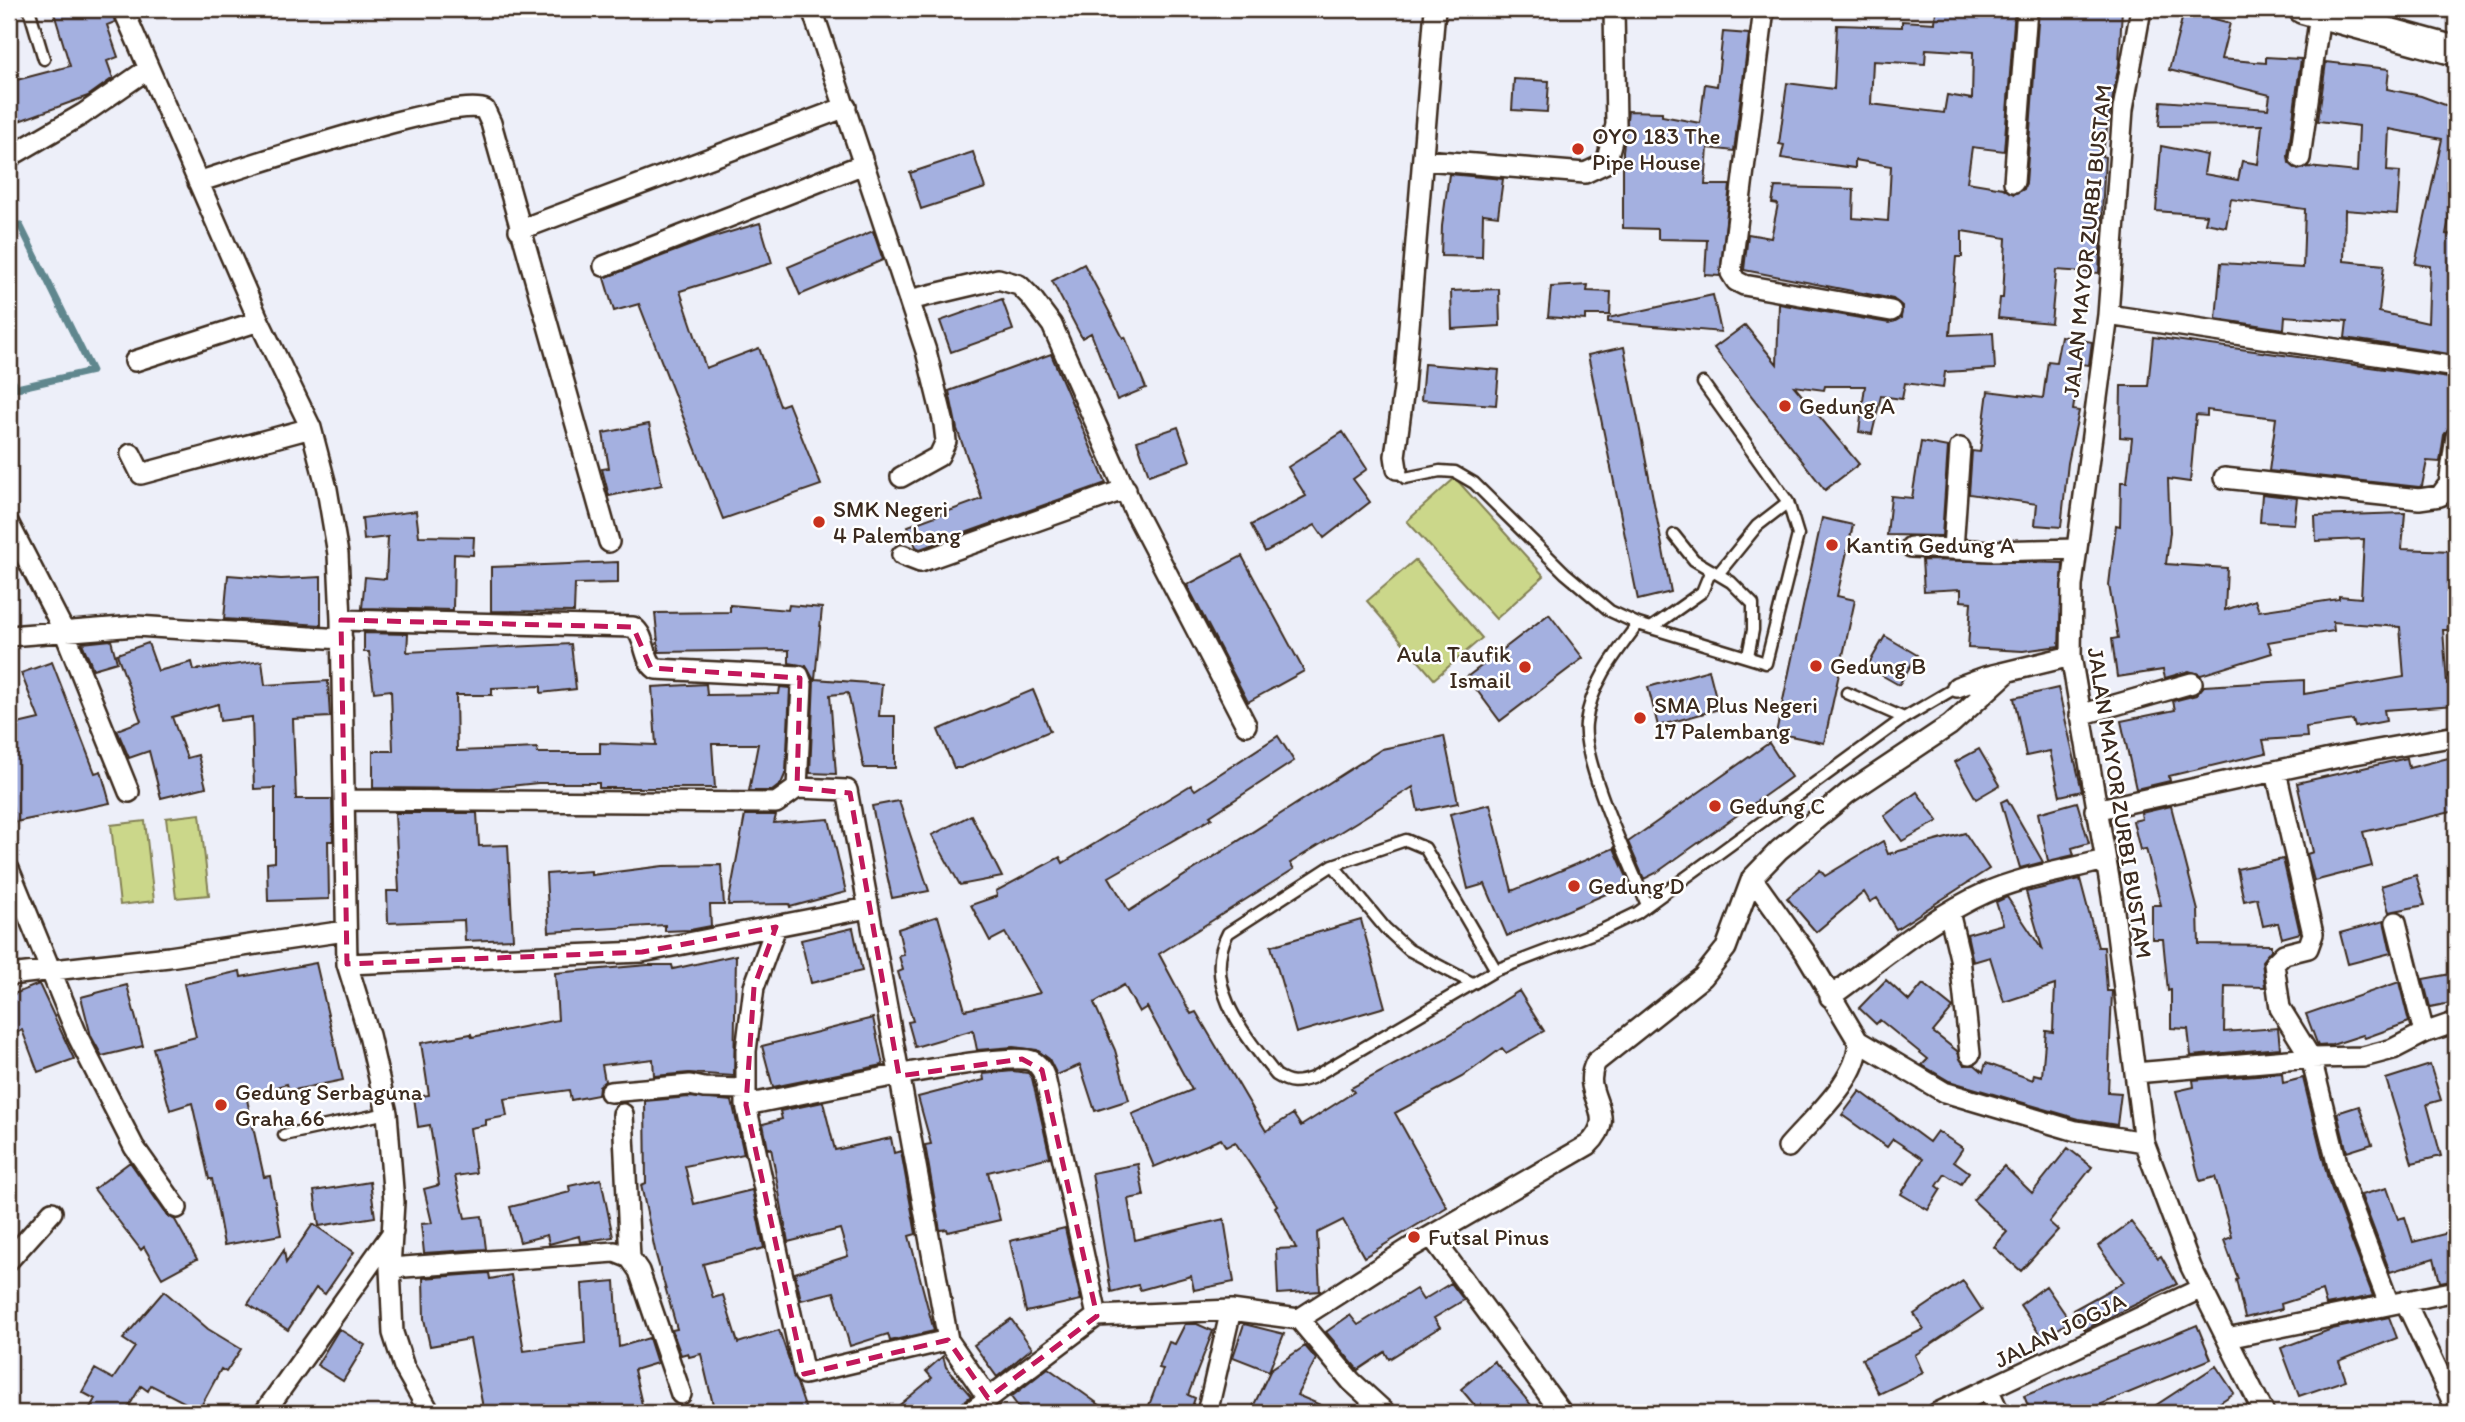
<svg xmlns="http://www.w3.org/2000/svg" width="2465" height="1422" viewBox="0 0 2465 1422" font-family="Itim,sans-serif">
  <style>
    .green { fill: #cbd78a; stroke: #838054; stroke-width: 2 }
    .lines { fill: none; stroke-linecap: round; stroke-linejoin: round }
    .stream { stroke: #60878e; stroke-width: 7 }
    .building { fill: #a4b0e0; stroke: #3b2a1e; stroke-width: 2; fill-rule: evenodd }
    .lane-casing { stroke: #3b2a1e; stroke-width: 15 }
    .street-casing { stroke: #3b2a1e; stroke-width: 24 }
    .secondary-casing { stroke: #3b2a1e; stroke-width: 33 }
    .lane { stroke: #fff; stroke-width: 10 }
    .street { stroke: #fff; stroke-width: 19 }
    .secondary { stroke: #fff; stroke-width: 28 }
    .marked { fill: none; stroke: #c2185b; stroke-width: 5; stroke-dasharray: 14 9; stroke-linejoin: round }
    .poi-dot { fill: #c8321e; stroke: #fff; stroke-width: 2.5 }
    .labels { text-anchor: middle; stroke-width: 5; stroke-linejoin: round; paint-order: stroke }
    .poi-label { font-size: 23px; fill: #3b2a1e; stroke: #fff; text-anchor: start }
    .street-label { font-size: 23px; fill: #3b2a1e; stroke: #fff }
  </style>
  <rect width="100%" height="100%" fill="#edeff9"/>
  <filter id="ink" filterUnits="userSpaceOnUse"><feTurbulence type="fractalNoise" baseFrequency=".0143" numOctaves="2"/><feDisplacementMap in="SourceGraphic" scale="14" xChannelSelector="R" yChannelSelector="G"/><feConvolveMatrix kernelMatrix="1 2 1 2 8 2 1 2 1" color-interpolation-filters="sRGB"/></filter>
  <g filter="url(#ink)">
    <path class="green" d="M1455,478L1544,576L1496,619L1407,521Z
      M1415,560L1482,638L1434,679L1367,601Z
      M200,814L209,895L176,898L166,818Z
      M145,821L154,901L120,905L111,825Z"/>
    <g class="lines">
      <path class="stream" d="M9,376L17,388L92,371L20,225"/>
    </g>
    <path class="building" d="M67,9H111L115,22L107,25L118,57L107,61L113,78L88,96L19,121L18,117L9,120V82L70,66L54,13Z
      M1936,9H2015L2004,151L1972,147L1967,182L2003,188L2014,194L2024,189L2026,183L2039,9H2122L2119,64L2102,156L2105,157L2099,273L2056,270L2051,323L1998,318L2000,298H2003L2006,238L1962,231V257H1956L1950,335L1993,333L1995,369L1945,372L1943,388L1905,383L1902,399L1881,396L1872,434L1859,432L1865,386H1825L1824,390L1794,386L1859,464L1825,490L1714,348L1745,325L1777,364L1779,304L1889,323L1901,318L1902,306L1893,299L1744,270L1748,234L1771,238L1778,204L1772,203L1775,187L1854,189L1853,218L1888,221L1891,166L1855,160V168L1781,158L1784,145L1779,144L1787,83L1834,89L1837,25L1902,27V21L1935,23ZM1926,49L1973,52L1972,99L1947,95L1944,113L1871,104L1873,61L1925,64Z
      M2184,11L2230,23L2221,59L2266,63V57L2301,59L2288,156L2289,163L2298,170L2308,167L2357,172L2359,126L2318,121L2326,62L2389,69L2387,89L2421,96L2456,109V185L2446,234L2456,235V355L2345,338L2347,321L2285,316L2284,329L2216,319L2221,263L2303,268L2305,209L2231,199L2226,227L2205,223L2207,215L2156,211L2161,146L2207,155L2204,174L2238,180L2242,161L2258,164L2262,125L2159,126L2161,101L2268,109L2270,95L2169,70ZM2389,129L2442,139L2415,264L2430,266L2428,323L2379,312L2384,265L2344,261L2345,210L2397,214L2400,172L2387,171Z
      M1723,32L1749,34L1734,151L1708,148L1705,185H1730L1720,276L1705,275L1707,240L1658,239V229L1623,228V151L1628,111L1662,112V116L1700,123L1705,84L1717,86Z
      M1514,79L1549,81L1547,112L1512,110Z
      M973,152L985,188L921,209L910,173Z
      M1449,174L1503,179L1498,216L1483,214L1482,257L1441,256L1442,226Z
      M760,223L772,263L680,291L706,368L759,348L780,406L788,403L821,485L723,519L639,304L614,311L604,278L707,239Z
      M873,231L883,260L800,295L788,267Z
      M1084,264L1123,338L1125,337L1146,388L1117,400L1091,333L1082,338L1052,281Z
      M1588,285L1587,291L1611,292L1610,315H1585V320L1548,317L1551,287Z
      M1499,289L1500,326L1452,329L1451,291Z
      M1713,295L1721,332L1608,322V318Z
      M1002,299L1013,330L951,352L940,321Z
      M2061,336L2092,342L2089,365L2080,364L2073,410L2079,411L2068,463L2061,527L2035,525L2037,504L1969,494L1972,451L1980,452L1988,391L2043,398L2048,361L2056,362Z
      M2153,337L2456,379L2450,427L2444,435L2440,462L2427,461L2422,486L2419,487L2269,471L2276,418L2207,410V416L2196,415L2190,482L2168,479L2170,532L2166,564L2227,568L2225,610L2255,600L2259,611L2339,599V596L2361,598L2364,539L2316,541L2315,516L2405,513L2402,549L2452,551L2448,630H2443L2447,684L2456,683V705L2384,710L2386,721L2355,727L2353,720L2306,727L2307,737L2263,740L2266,753L2169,776L2170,781L2136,789L2121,721L2175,710L2173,701L2196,695L2204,686L2304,680V694L2404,677L2400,627L2333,622L2334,631L2268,642L2272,653L2201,675L2189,671L2165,678L2163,670L2117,677L2112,639L2118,638L2109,585L2116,525L2120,526L2121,482H2127L2132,438L2120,437L2121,386H2148Z
      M1624,347L1671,592L1638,600L1588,355Z
      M1051,354L1106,483L920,549L916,547L908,526L982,499L957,429L949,391Z
      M1424,364L1499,370L1496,405L1421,400Z
      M649,424L662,485L609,496L602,469L609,468L603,433Z
      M1178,427L1190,461L1149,475L1137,441Z
      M1343,432L1367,469L1353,479L1370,502L1324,538L1315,525L1265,552L1251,525L1306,496L1288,467Z
      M1921,442L1948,447L1942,536L1887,535L1891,496L1912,498Z
      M2262,494L2297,498L2294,524L2260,522Z
      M416,511L419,536L474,537L473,555L454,554L453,610L362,608L365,577L386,579L388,537L364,540L362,518Z
      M1822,518L1853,525L1837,596L1855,600L1824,743L1776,733Z
      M1242,556L1304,671L1248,702L1187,585Z
      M1922,560L2063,563L2059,646L2023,651L1968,648L1971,602L1961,601V589L1924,591Z
      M618,562V583L575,584L574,612L491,611V567Z
      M228,575L281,579L321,577V625L224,619Z
      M730,605L788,610L789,605L822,608L815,679L882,684L879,716H895V768H864L848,693L830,695L836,774L810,773L814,680L806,666L789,663V650L659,652L655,613L730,612Z
      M1549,614L1583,658L1500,721L1467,677Z
      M364,633L408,634L407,652L571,644L576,689L541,693V686L492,688V695H456L457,751L537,748L538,753H600V743L656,745L652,687L706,684L707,695L779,694L780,687L790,688L786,772L781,784L772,791H749L758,744H712L715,788H599V783H538L481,789L373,788V751H393L391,690L374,692L369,652H364Z
      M1885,636L1917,655L1899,685L1867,667Z
      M111,640L117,662L93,669L82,643Z
      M148,643L158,671L192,662L194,670L262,661L265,685L328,681L330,717L293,719L296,799H332L333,841H328L329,899L268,901L267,863L275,862V788L254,789L252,717L220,721L218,704L172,717L187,758L198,755L206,787L161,798L149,751L129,758L117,730L141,721L117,654Z
      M52,662L95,773L101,771L110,803L15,822L9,786V726L39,719L21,673Z
      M1709,670L1719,709L1658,726L1648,687Z
      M2058,688L2082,791L2060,796L2050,751L2026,756L2014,698Z
      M1033,690L1050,731L961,768H954L938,730Z
      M1278,736L1294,761L1210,816L1212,818L1109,877L1129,911L1382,749L1444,736L1458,803L1418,811L1413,787L1290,863L1294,869L1159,954L1191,1014L1196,1012L1266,1131L1293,1114L1301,1126L1354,1092L1351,1088L1444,1038L1519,991L1544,1031L1506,1053L1502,1048L1462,1077L1395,1113L1447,1207L1364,1257L1343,1220L1317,1233L1320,1291L1278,1294L1276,1249L1296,1248L1275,1207L1277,1205L1235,1142L1226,1147L1221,1139L1154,1167L1132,1114L1192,1090L1147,1007L1139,1012L1124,985L1094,1003L1115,1050L1129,1100L1095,1111L1080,1065L1057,1075L1049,1059L1037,1050L1013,1047L977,1050L973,1030L915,1047L908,1022L913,1021L898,972L903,970L899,956L904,955L898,929L938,916L965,1010L1040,993L1005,933L990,941L971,905L997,896L996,891L1060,857L1063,863L1191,785L1195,790Z
      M1769,743L1791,777L1656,873L1644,879L1628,842Z
      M1979,749L2000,785L1976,799L1955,762Z
      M2456,756V811L2363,832L2372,866L2314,881L2307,854L2313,852L2297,783L2407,758L2409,768Z
      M1917,792L1938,821L1902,841L1884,816Z
      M2007,799L2043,862L2020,868L2001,802Z
      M899,801L929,891L892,898L872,806Z
      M2077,802L2089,843L2072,848L2074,855L2048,861L2038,813Z
      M1490,804L1512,891L1614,848L1630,884L1507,936L1485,884L1468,889L1450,814Z
      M2171,806L2198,911L2199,944L2271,945V950L2262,961L2265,987L2225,986L2224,1032L2278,1028L2280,1048L2191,1056L2188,1029L2171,1028V990L2168,991L2163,939H2152V905H2161L2146,849L2140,850L2133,821L2142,819L2141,813Z
      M395,813H477L479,846L508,845L513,939L465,941L464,920L388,923L387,891H399Z
      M745,815H776L774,823L829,819L846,892L790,907L789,904L728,905Z
      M971,815L1002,877L960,885L932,835Z
      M1965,833L1989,869L1896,929L1877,898L1870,902L1864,892L1816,932L1787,898L1820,870L1825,876L1883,841L1888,854Z
      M2283,859L2300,933L2282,938L2278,923L2263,926L2257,898L2244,901L2237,869Z
      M721,865L724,905H710L711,926L690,930L665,931V925L549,932L546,874L591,871V875L663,866Z
      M2416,875L2425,905L2389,912L2381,886Z
      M2080,879L2098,947H2104L2107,991H2112L2108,1092L2121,1093L2117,1125L2079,1119L1949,1081L1922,1065L1928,1059L1880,1020L1876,1024L1859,1008L1886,980L1909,1001L1923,984L1953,1008L1933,1032L1957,1051L1964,1065H1975L1983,1072L1986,1063L2033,1080L2034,1074L2042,1076L2046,1031L2053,1032L2055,985L2004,1002L1990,957L1973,962L1967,934L2003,924L1996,902L2007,897L2043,951L2026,892Z
      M1361,920L1385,1007L1296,1033L1271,946Z
      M2384,921L2391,953L2348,964L2340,933Z
      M853,928L862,971L811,983L801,940Z
      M736,955L734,1076L689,1073L654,1076L653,1059L602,1065L605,1081L599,1086L598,1095L571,1100L569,1090L504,1099L507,1116L486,1120V1125L470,1128L476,1173L455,1176L465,1218L482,1216L486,1249L424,1253L421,1224L432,1223L424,1189L439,1185L430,1125L418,1127L414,1097L429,1095L421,1043L471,1034L472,1037L558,1020L555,973L648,965H672L673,969Z
      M316,963L343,1080L289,1091L287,1084L246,1095L264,1177L270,1176L281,1235L224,1245L212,1179H209L192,1103L170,1110L153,1048L196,1037L184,984L240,971L241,977Z
      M2456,973V1002L2430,1007L2423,979Z
      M2399,982L2409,1022L2365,1038L2363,1035L2332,1045L2318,1046L2306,1014Z
      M39,984L74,1059L38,1072L22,1030L9,1036V996Z
      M127,985L143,1046L102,1056L91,1036L81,997Z
      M873,1018L883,1065L773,1087L762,1046Z
      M2430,1065L2441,1100L2427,1104L2441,1156L2412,1163L2386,1079Z
      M1013,1071L1028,1073L1032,1078L1050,1157L988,1172L1000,1220L948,1232L947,1229L940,1230L925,1145L931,1144L918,1097L984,1080L983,1074Z
      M2282,1073L2283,1083L2303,1078L2328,1179L2373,1296L2326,1305L2322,1291L2281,1304L2282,1309L2245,1318L2236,1280L2238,1279L2224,1240L2232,1237L2215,1177L2200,1181L2176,1091L2194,1087L2193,1080Z
      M1860,1091L1929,1142L1937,1131L1963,1148L1954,1161L1969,1172L1961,1184L1945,1174L1937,1186L1941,1189L1928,1210L1901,1194L1923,1159L1893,1139L1887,1147L1842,1115Z
      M689,1097L732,1101L744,1154L685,1166L694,1204L752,1190L764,1248L703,1264L713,1298L723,1295L738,1343L779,1330L807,1413H715L701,1354L689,1357L688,1353L681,1355L672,1330L677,1329L656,1255L641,1185L646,1183L645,1101Z
      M823,1102L835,1150L891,1138L894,1153L901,1151L916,1234L909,1236L934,1331L890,1341L888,1334L850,1346L834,1292L801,1300L795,1273L848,1256L840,1229L788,1242L771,1148L768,1149L763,1124L782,1119L780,1111Z
      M2359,1106L2372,1144L2347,1152L2337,1113Z
      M2068,1148L2092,1167L2049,1222L2058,1230L2021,1271L1994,1247L2007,1232L1973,1200L2004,1166L2032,1193Z
      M130,1162L167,1215L175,1220L197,1259L162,1278L144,1247L141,1250L94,1189Z
      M1138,1164L1144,1196L1128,1199L1135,1240L1224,1219L1234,1282L1194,1290L1191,1276L1140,1290L1138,1285L1111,1292L1092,1173Z
      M601,1179L613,1237L580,1242L579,1236L549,1244L547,1235L520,1242L510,1207L570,1192L569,1186Z
      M370,1182L375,1217L319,1226L314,1191Z
      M2387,1188L2398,1219L2405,1217L2413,1242L2456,1231V1279L2440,1282L2434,1258L2390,1272L2361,1195Z
      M2131,1222L2158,1258L2161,1256L2177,1284L2084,1330L2073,1310L2124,1282L2098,1246Z
      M313,1224L354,1252L325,1294L316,1288L288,1330L248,1304L284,1250L286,1263Z
      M1065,1228L1081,1300L1026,1312L1010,1241Z
      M489,1273L490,1279L511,1275L524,1351L585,1343L582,1284L615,1281L619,1347L649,1338L657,1363L634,1370L644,1413H484L470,1339L430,1346L424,1319L423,1278Z
      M1963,1281L1982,1310L1915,1355L1923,1373L1879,1394L1862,1359L1924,1329L1914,1314Z
      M1451,1283L1464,1300L1434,1318L1440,1327L1389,1359L1385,1352L1358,1370L1326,1332L1350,1315L1358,1325L1416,1289L1423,1300Z
      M2046,1286L2070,1321L2043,1339L2020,1305Z
      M164,1291L208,1329L241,1349L226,1372L221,1369L199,1410L151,1385L148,1391L141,1386L125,1413H87L95,1399L82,1392L95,1369L113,1379L135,1347L123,1339Z
      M2389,1317L2397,1338L2339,1361L2346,1380L2299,1396L2281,1348L2332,1329Z
      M1011,1319L1032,1348L997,1377L974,1345Z
      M1185,1324H1197L1213,1331L1188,1395L1195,1398L1190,1413H1146L1163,1369L1159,1368L1169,1342L1175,1344Z
      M1244,1324L1284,1334L1269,1371L1233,1357Z
      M2197,1325L2211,1359L2080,1413H2031L2024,1396Z
      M339,1329L365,1345L343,1381L317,1365Z
      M1305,1346L1316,1359L1297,1395L1339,1413H1250L1271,1369Z
      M943,1356L946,1367L971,1396L961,1404L957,1413H890L932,1378L926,1371Z
      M1494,1361L1538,1413H1481L1461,1389Z
      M2216,1366L2234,1393L2204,1413H2144Z
      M1048,1368L1111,1413H1023L1011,1397Z"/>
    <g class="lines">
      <g class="lane-casing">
        <path id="lane" d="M29,9L44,59
          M1397,469L1405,478L1440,471L1455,472L1474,483L1565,573L1610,611L1638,624L1766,663L1798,535L1788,502L1703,383
          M1674,535L1694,560L1731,582L1753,604V630L1748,656
          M1718,574L1757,526L1788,502
          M1638,624C1616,653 1590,686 1586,723C1581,761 1631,866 1647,905
          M1651,628L1702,592L1711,570
          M1847,693L1904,718
          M1333,865L1385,928L1409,950L1472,983
          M1496,970L1425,848L1406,840L1333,865L1228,933C1201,984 1245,1035 1276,1075C1290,1084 1297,1083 1312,1078L1496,970L1602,930L1637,913L1904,718L1957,687
          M284,1135L387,1113"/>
      </g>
      <g class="street-casing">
        <path id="street" d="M123,9L259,321L311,428L327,489L338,554L341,620L347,964L369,1035L387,1113L394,1202L390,1268L393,1333L404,1367L430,1413
          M812,9L926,351L944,424L946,441L939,456L901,477
          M1764,9L1731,273L1736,281L1744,285L1891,311
          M2141,9L2123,109L2108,315L2072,586L2071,656L2112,896L2144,1142L2191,1267L2264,1413
          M9,157L83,114L148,69
          M2300,158L2320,14
          M1425,160L1585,173L1606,163L1616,125L1614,9
          M198,182C239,169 458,95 485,110L491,123L609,542
          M2014,182L2027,9
          M519,230L846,107
          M604,266L864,164
          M909,300L998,279L1019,285L1031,297L1052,325L1134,510L1246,725
          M2108,315L2456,367
          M135,361L259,321
          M131,454L141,474L311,428
          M1397,469L1395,456L1404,388L1435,9
          M2224,478L2419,499L2440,496L2449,484L2456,437
          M9,524L64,631L129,792
          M1911,547L1991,551L2077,549
          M1953,549L1960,448
          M902,555L920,562L1126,489
          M341,620L633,627C647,636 642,659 656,669L799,676L802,684L797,788
          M9,636L136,626L342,639
          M1957,687L1985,677L2071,656
          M2080,715L2192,683
          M2276,772L2313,934L2308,948L2284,954L2274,964L2280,1008L2311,1058L2340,1175L2389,1304
          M346,800L776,803L797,788L847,790L948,1340L988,1398
          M2095,810L2344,756L2456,736
          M9,869L78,1037L134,1147L177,1208
          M1752,878L1805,952L1858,1041C1861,1077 1811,1120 1788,1147
          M1949,912L1960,958L1970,1054
          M2396,922L2424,1033
          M776,927L754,987L746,1051V1105L804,1374L948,1340
          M347,964L642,952L868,908
          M9,975L169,957L345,931
          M1830,997C1880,961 1929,918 1985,893C2023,876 2065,871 2104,860
          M1858,1041L1944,1092L2076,1131L2144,1142
          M2135,1073L2311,1058L2363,1057L2393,1049L2424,1033L2456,1022
          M610,1092L690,1085L704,1088L746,1089
          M746,1105C789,1097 1004,1049 1032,1061C1041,1065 1044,1074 1046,1082L1097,1316
          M623,1114L630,1258
          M1432,1237L1562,1413
          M9,1260L52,1212
          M390,1268L615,1252L630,1258L639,1271L681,1394
          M2405,1301L2456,1409
          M1299,1319L1351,1381L1386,1413
          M2227,1338L2456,1291
          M1989,1391L1999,1413
          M264,1413L393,1232
          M969,1413L1097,1316L1231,1310L1299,1319L1410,1248L1588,1145C1622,1113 1578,1096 1596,1062L1703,977L1726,948L1752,878L1779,850L1848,793L1950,725L2007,673
          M1207,1413L1231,1310
          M1937,1413L2202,1288"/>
      </g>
      <g class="secondary-casing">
        <path id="secondary" d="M2303,9L2456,51"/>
      </g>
      <use href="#lane" class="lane"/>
      <use href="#street" class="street"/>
      <use href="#secondary" class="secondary"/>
    </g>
  </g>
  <path class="marked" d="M341,620L633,627L651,668L800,678L797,788L850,793L899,1076L1022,1059L1042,1070L1097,1316L988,1398L948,1340L804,1374L746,1105L754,987L776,927L642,952L347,964Z"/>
  <g class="poi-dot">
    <circle cx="1578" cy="149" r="7"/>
    <circle cx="1785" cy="406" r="7"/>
    <circle cx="819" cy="522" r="7"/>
    <circle cx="1832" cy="545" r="7"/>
    <circle cx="1816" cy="666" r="7"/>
    <circle cx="1525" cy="667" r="7"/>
    <circle cx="1640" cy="718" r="7"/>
    <circle cx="1715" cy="806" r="7"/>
    <circle cx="1574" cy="886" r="7"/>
    <circle cx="221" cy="1105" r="7"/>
    <circle cx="1414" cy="1237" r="7"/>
  </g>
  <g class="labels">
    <g class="poi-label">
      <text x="1592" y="144">OYO 183 The<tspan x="1592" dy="26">Pipe House</tspan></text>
      <text x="1799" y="414">Gedung A</text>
      <text x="833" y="517">SMK Negeri<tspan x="833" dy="26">4 Palembang</tspan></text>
      <text x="1846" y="553">Kantin Gedung A</text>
      <text x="1511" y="662" text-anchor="end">Aula Taufik<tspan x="1511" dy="26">Ismail</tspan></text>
      <text x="1830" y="674">Gedung B</text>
      <text x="1654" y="713">SMA Plus Negeri<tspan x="1654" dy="26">17 Palembang</tspan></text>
      <text x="1729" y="814">Gedung C</text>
      <text x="1588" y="894">Gedung D</text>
      <text x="235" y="1100">Gedung Serbaguna<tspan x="235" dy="26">Graha 66</tspan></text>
      <text x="1428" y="1245">Futsal Pinus</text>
    </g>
    <g class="street-label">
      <text transform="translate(2087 241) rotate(-84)" y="8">JALAN MAYOR ZURBI BUSTAM</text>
      <text transform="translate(2120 803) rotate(81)" y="8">JALAN MAYOR ZURBI BUSTAM</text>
      <text transform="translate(2060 1330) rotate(-26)" y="8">JALAN JOGJA</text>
    </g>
  </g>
  <rect width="2465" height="1422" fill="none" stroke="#fff" stroke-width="35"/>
  <rect x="18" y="18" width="2430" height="1387" fill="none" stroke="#3b2a1e" stroke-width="2.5" filter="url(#ink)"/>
</svg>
